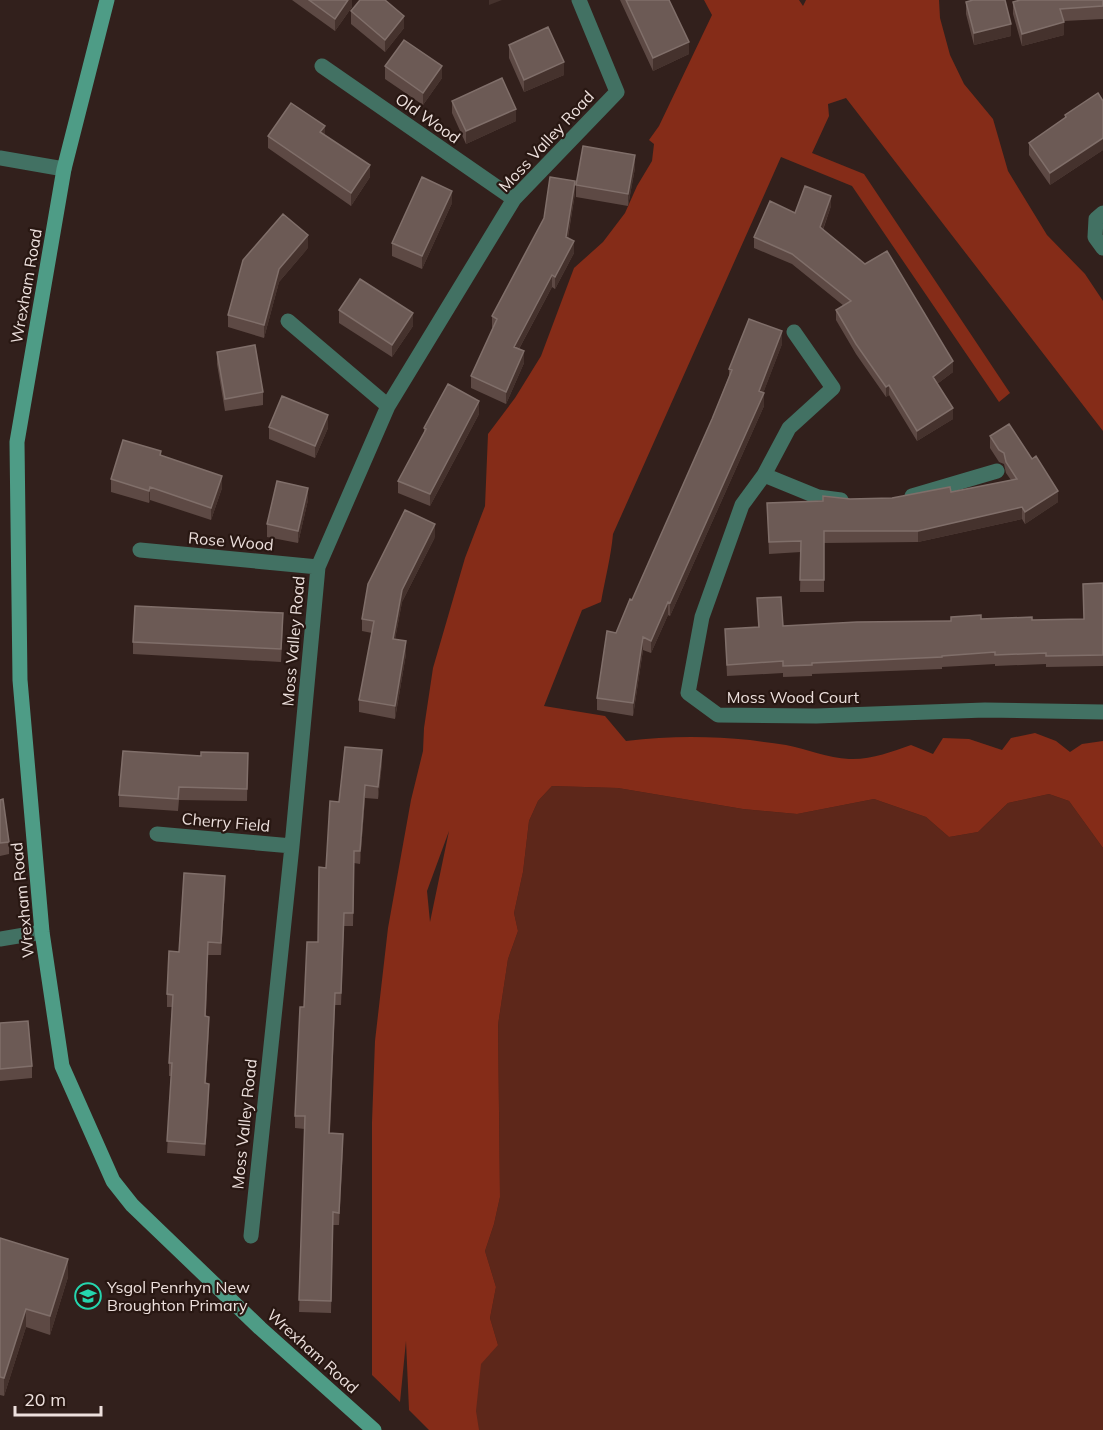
<svg xmlns="http://www.w3.org/2000/svg" width="1103" height="1430" viewBox="0 0 1103 1430" font-family="Mulish,sans-serif">
  <style>
    .green { fill: #5d271a }
    .forest { fill: #852c18; fill-rule: evenodd }
    .lines { fill: none; stroke-linecap: round; stroke-linejoin: round }
    .minor { stroke: #427163; stroke-width: 15 }
    .secondary { stroke: #4e9c86; stroke-width: 15 }
    .wall { fill: #5d4944 }
    .shaded-wall { fill: #45322d }
    .building { fill: #6c5a55; stroke: #806f6a; stroke-width: 1.5 }
    .labels { text-anchor: middle; stroke-width: 4.5; stroke-linejoin: round; paint-order: stroke }
    .street-label { font-size: 16px; fill: #ede0dd; stroke: #281712 }
    .poi-label { font-size: 16px; fill: #ede0dd; stroke: #281712; text-anchor: start }
  </style>
  <rect width="100%" height="100%" fill="#32201c"/>
  <path class="green" d="M552,786L618,788L743,809L797,814L874,799L926,817L949,837L978,832L1008,803L1049,794L1069,801L1103,848V1430H468V1331L498,1345L490,1318L496,1287L485,1251L494,1224L500,1197L498,1025L508,959L518,931L514,913L523,872L529,821L538,801Z"/>
  <path class="forest" d="M704,0H799L803,6L806,0H939L940,18L950,55L964,84L993,119L1008,171L1047,235L1085,274L1103,301V431L846,98L828,104L829,116L812,153L864,174L1010,393L999,402L852,186L781,157L613,534C611,557 605,579 601,602L582,610L544,706L605,716L626,741C668,736 708,736 750,740C762,742 774,743 786,745C807,749 828,758 849,759C871,760 891,752 911,745L933,754L943,738L969,739L1002,750L1011,738L1035,733L1056,741L1070,752L1082,744L1103,741V848L1069,801L1049,794L1008,803L978,832L949,837L926,817L874,799L797,814L743,809L618,788L552,786L538,801L529,821L523,872L514,913L518,931L508,959L498,1025L500,1197L494,1224L485,1251L496,1287L490,1318L498,1345L481,1364L476,1411L479,1430H429L409,1410L406,1341L400,1402L372,1375V1122L375,1041L388,928L411,800L423,751L424,728L433,668L465,558L485,506L488,434L515,398L541,356L574,268L603,242L625,213L637,186L652,161L654,144L649,140L659,126L712,15ZM449,831L430,922L427,891Z"/>
  <g class="lines">
    <path class="minor" d="M322,66L514,199
      M0,158L64,169
      M1103,213L1096,219L1095,237L1103,248
      M288,321L388,406
      M794,332L833,388L789,428L764,475L742,505L702,617L688,693L718,715L816,716L985,710L1103,712
      M764,475L818,497L841,500
      M912,496L997,471
      M140,550L318,567
      M157,834L292,846
      M0,939L42,932
      M251,1236L292,846L318,567L388,406L514,199L617,92L579,0"/>
    <path class="secondary" d="M107,0L64,169L17,442L20,680L42,932L62,1066L113,1181L132,1205L260,1328L374,1430"/>
  </g>
  <path class="wall" d="M292,0H352V7L335,31Z
    M620,0H669L689,54L653,71Z
    M1103,0V19L1064,21V35L1022,46L1013,14V2Z
    M966,2L1011,36L974,45L966,14Z
    M351,11L404,28L385,52L351,24Z
    M509,45L564,75L524,92L509,58Z
    M385,66L442,78L423,105L385,79Z
    M452,101L516,121L466,144L452,113Z
    M1103,101V150L1050,185L1029,155V143L1065,118V115Z
    M325,135L370,177L351,206L268,148V136Z
    M635,168L628,206L576,197V185Z
    M575,193L568,238L574,253L555,289L552,287L519,349L524,363L506,404L471,388V376L493,328L492,327V316L544,218Z
    M452,203L422,269L392,256V243Z
    M831,206L823,230L953,372L937,384L953,419L917,441L889,395L886,397L856,354L836,320V310L844,306L792,264L754,248V237L795,213Z
    M308,248L279,282L264,338L228,327V315Z
    M339,310L413,326L392,357L339,323Z
    M782,344L763,393L764,406L670,616L668,615L651,653L643,650L633,716L597,710V698L616,633L632,600L712,419L729,376V369Z
    M217,352L263,392V405L225,411L217,364Z
    M479,414L430,506L398,493V481L424,433V428Z
    M269,427L328,428L315,458L269,439Z
    M990,436L1058,502L1025,524L1022,519L918,542L824,543V592H800L801,552L769,554L767,503L850,499L892,498L951,492L1011,480L1006,473L1004,464L999,462L990,448Z
    M161,455L222,488L211,520L150,500L149,503L111,492V479Z
    M308,500L298,543L267,537V524Z
    M435,537L402,602L395,639L406,654L395,719L359,712V700L372,633L362,631V619Z
    M1103,583V666L1046,667V664L995,666V664L942,667V669L812,674V676L783,677V673L727,676L725,629L758,627L757,598L783,626L981,619L1032,620L1084,619Z
    M283,626L281,662L133,654V642Z
    M248,753L247,801L179,800L178,811L119,807V795L201,756Z
    M382,763L378,799L365,798L360,864L354,863L353,926H344L341,1005H335L330,1133L343,1146L339,1225H333L331,1313L299,1312L305,1129L295,1128V1116L304,1007L318,942L326,868L339,802Z
    M0,800L9,842V854L0,856Z
    M225,888L221,955H208L206,1016L209,1029L206,1083L209,1096L205,1156L167,1153L171,1076H169V1063L172,1007H167V994L179,952Z
    M0,1023L32,1066V1078L0,1081Z
    M0,1238L68,1277L50,1335L26,1327L4,1396L0,1395Z"/>
  <path class="shaded-wall" d="M348,0H352V7L335,31V19Z
    M489,0H502L489,5Z
    M404,16V28L385,52V40Z
    M1064,22V35L1022,46V34Z
    M1011,24V36L974,45V33Z
    M689,42V54L653,71V58Z
    M564,62V75L524,92V80Z
    M442,66V78L423,105V93Z
    M516,109V121L466,144V131Z
    M325,126V139L320,132Z
    M1103,138V150L1050,185V173Z
    M635,155V168L628,206V194Z
    M370,165V177L351,206V193Z
    M575,181V193L566,248V237Z
    M452,191V203L422,269V256Z
    M831,196V206L820,237V227Z
    M308,235V248L279,282L264,338V325L279,269Z
    M574,241V253L555,289V277Z
    M552,275V287L514,358V347Z
    M413,313V326L392,357V345Z
    M782,331V344L759,404V391Z
    M524,351V363L506,404V392Z
    M953,361V372L933,387V377Z
    M889,385V395L886,397V387Z
    M764,393V406L670,616V603Z
    M479,401V414L430,506V494Z
    M953,408V419L917,441V431Z
    M328,415V428L315,458V446Z
    M222,476V488L211,520V508Z
    M150,487V500L149,503V491Z
    M308,488V500L298,543V531Z
    M1058,491V502L1025,524V512Z
    M1022,507V519L918,542V531Z
    M435,524V537L402,602L393,651V639L402,590Z
    M668,602V615L651,653V641Z
    M643,637V650L633,716V703Z
    M406,641V654L395,719V706Z
    M382,750V763L378,799V787Z
    M365,785V798L360,864V851Z
    M225,876V888L221,955V943Z
    M209,1017V1029L205,1096V1083Z
    M209,1084V1096L205,1156V1144Z
    M343,1134V1146L339,1225V1213Z
    M68,1259V1277L50,1335V1316Z
    M26,1309V1327L4,1396V1378Z"/>
  <path class="building" d="M309,0H348L335,19Z
    M360,0H385L404,16L385,40L351,11Z
    M626,0H669L689,42L653,58Z
    M973,0H1005L1011,24L974,33L966,2Z
    M1020,0H1103V6L1060,9L1064,22L1022,34L1013,2Z
    M548,27L564,62L524,80L509,45Z
    M404,40L442,66L423,93L385,66Z
    M502,78L516,109L466,131L452,101Z
    M1098,93L1103,101V138L1050,173L1029,143L1066,117L1065,115Z
    M291,103L325,126L320,132L370,165L351,193L268,136Z
    M583,146L635,155L628,194L576,185Z
    M422,177L452,191L422,256L392,243Z
    M550,177L575,181L566,237L574,241L555,277L552,275L514,347L524,351L506,392L471,376L497,319L492,316L544,218Z
    M805,186L831,196L820,227L865,264L887,251L953,361L933,377L953,408L917,431L889,385L886,387L856,344L836,310L851,301L792,254L754,237L770,201L795,213Z
    M283,214L308,235L279,269L264,325L228,315L243,260Z
    M360,279L413,313L392,345L339,310Z
    M749,319L782,331L759,391L764,393L670,603L668,602L651,641L643,637L633,703L597,698L607,631L616,633L630,599L632,600L712,419L732,370L729,369Z
    M255,345L263,392L225,399L217,352Z
    M448,384L479,401L430,494L398,481L426,429L424,428Z
    M282,396L328,415L315,446L269,427Z
    M1009,424L1032,459L1036,456L1058,491L1025,512L1022,507L918,531H824V580H800L801,541L769,542L767,503L823,501V496L850,499L892,498L950,487L951,492L1017,479L1006,462L1004,453L999,450L990,436Z
    M123,440L161,451L160,455L222,476L211,508L150,487L149,491L111,479Z
    M277,481L308,488L298,531L267,524Z
    M405,510L435,524L402,590L393,639L406,641L395,706L359,700L374,621L362,619L368,584Z
    M1103,583V655L1046,656V653L995,655V652L942,656V657L812,663V665L783,666V661L727,665L725,629L759,627L757,598L781,597L783,626L857,622L951,621V617L981,615V619L1032,617V620L1084,619L1083,584Z
    M135,606L283,613L281,649L133,642Z
    M345,747L382,750L378,787L365,785L360,851H354L353,913H344L341,993H335L329,1133L343,1134L339,1213L333,1212L331,1301L299,1300L305,1116H295L300,1007H304L307,942H318L319,867L326,868L330,801L339,802Z
    M123,751L201,756V752L248,753L247,789L179,787L178,799L119,795Z
    M3,799L9,842L0,843V800Z
    M184,873L225,876L221,943L208,942L205,1016L209,1017L205,1083L209,1084L205,1144L167,1141L172,1063H169L173,995L167,994L169,951L179,952Z
    M28,1021L32,1066L0,1069V1023Z
    M0,1238L68,1259L50,1316L26,1309L4,1378L0,1377Z"/>
  <defs>
    <g id="school-ring" transform="scale(1.35)"><circle r="9.5" fill="#281712" stroke="#25d5ae" stroke-width="1.5"/><path d="M0-5L7-2L0 1L-7-2ZM-4 1L0 2.5L4 1V4Q0 6-4 4Z" fill="#25d5ae"/></g>
  </defs>
  <g fill-rule="evenodd">
    <use href="#school-ring" x="88" y="1296"/>
  </g>
  <g class="labels">
    <g class="street-label">
      <text transform="translate(428 118) rotate(35)" y="6">Old Wood</text>
      <text transform="translate(546 141) rotate(-47)" y="6">Moss Valley Road</text>
      <text transform="translate(26 286) rotate(-80)" y="6">Wrexham Road</text>
      <text transform="translate(231 541) rotate(5)" y="6">Rose Wood</text>
      <text transform="translate(293 641) rotate(-85)" y="6">Moss Valley Road</text>
      <text x="793" y="703">Moss Wood Court</text>
      <text transform="translate(226 822) rotate(5)" y="6">Cherry Field</text>
      <text transform="translate(22 900) rotate(-96)" y="6">Wrexham Road</text>
      <text transform="translate(244 1124) rotate(-84)" y="6">Moss Valley Road</text>
      <text transform="translate(313 1351) rotate(42)" y="6">Wrexham Road</text>
    </g>
    <g class="poi-label">
      <text x="107" y="1293">Ysgol Penrhyn New<tspan x="107" dy="18">Broughton Primary</tspan></text>
    </g>
  </g>
  <path d="M15 1406v9h86v-9" fill="none" stroke="#ede0dd" stroke-width="3"/>
  <text x="24" y="1406" font-size="18" fill="#ede0dd" stroke="#281712" stroke-width="4.5" paint-order="stroke">20 m</text>
</svg>
